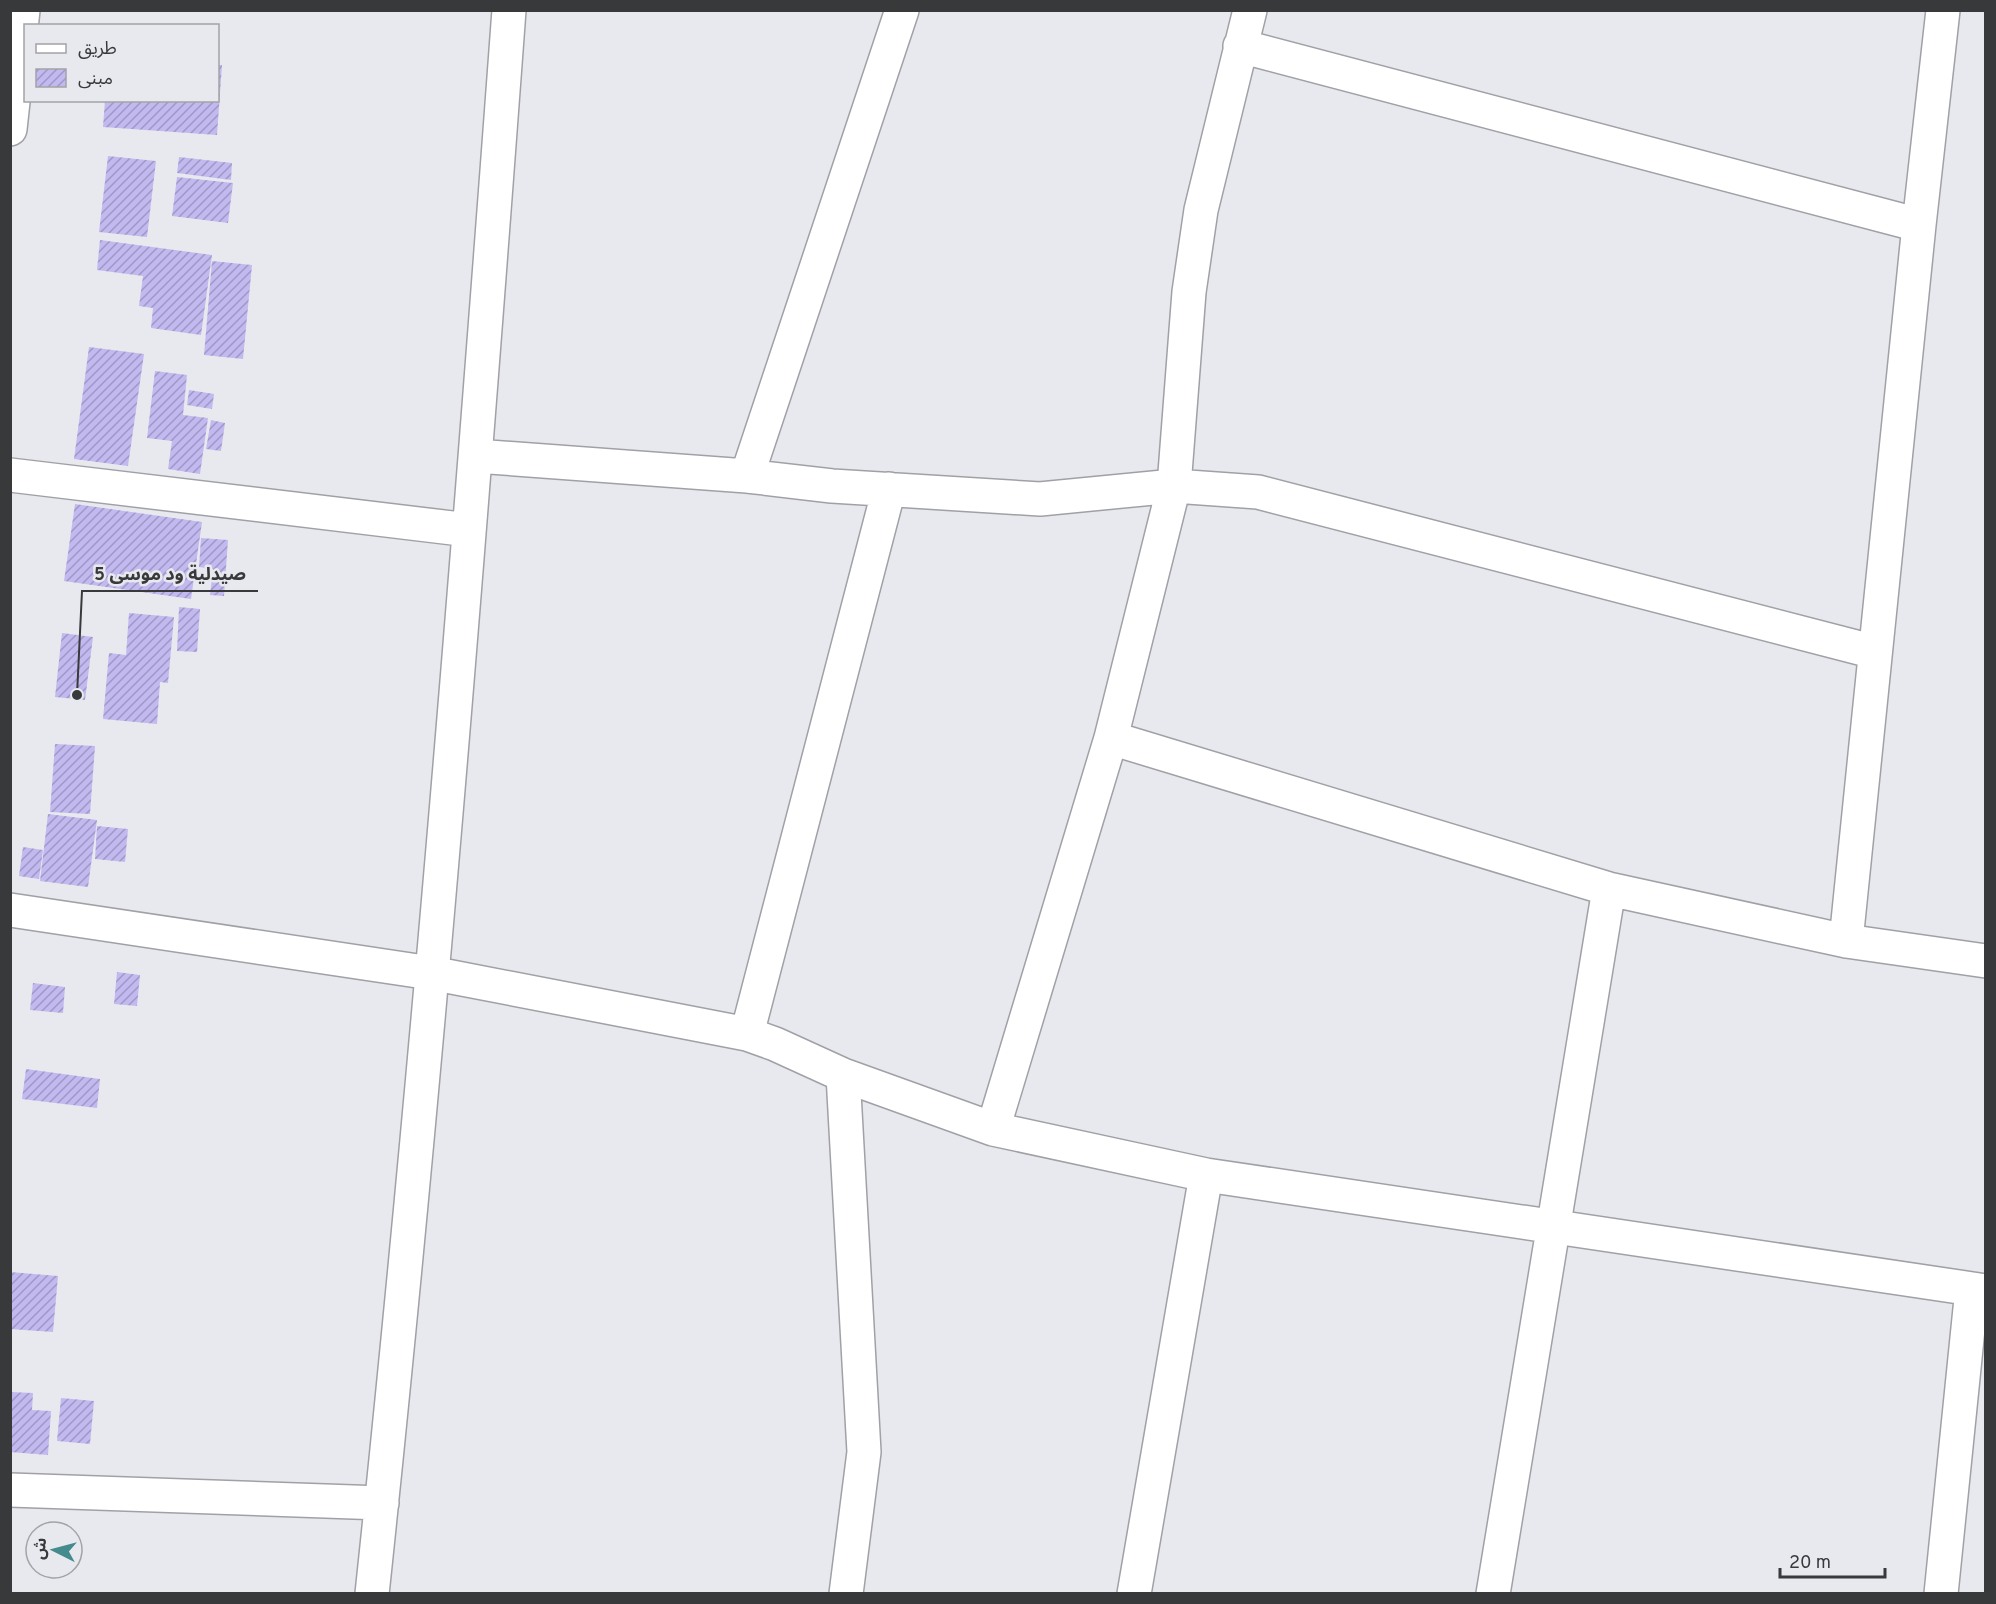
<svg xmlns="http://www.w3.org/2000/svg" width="1996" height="1604" viewBox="0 0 1996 1604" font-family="Overpass,'Noto Sans Arabic',sans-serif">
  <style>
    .building { fill: url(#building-hatch) }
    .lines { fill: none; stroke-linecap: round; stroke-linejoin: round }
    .minor-casing { stroke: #a0a1a6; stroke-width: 36 }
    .primary-casing { stroke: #a0a1a6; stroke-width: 36 }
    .minor { stroke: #fff; stroke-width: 33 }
    .primary { stroke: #fff; stroke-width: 33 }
    .leader { fill: none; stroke: #38393b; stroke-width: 2 }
    .callout-dot { fill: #38393b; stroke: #e8e9ef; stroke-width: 2 }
    .callout-label { font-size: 18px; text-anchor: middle; font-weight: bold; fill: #38393b; stroke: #e8e9ef; stroke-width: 5; stroke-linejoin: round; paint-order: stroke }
  </style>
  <defs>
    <pattern id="building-hatch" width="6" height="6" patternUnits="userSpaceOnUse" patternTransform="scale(1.5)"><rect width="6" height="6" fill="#c2b9f0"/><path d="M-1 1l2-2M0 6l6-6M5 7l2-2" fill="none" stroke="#9f97c4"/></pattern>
  </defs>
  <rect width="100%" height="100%" fill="#e8e9ef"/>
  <path class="building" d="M218,65H222L217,135L103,127L105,100H218Z
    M108,156L156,161L147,237L99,232Z
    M179,157L232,163L231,180L177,173Z
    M177,177L233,183L228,223L172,216Z
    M100,240L212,255L201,335L151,328L153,308L139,306L143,276L97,270Z
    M212,261L252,265L243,359L204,355Z
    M89,347L144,354L128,466L74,459Z
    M155,371L187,375L183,415L208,418L200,474L168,469L172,441L147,438Z
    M189,390L214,394L212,409L187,405Z
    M211,420L225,423L221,451L206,449Z
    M75,504L202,522L191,599L64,581Z
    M201,538L228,540L224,596L210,595L213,569L199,567Z
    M179,607L200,609L197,652L177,651Z
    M129,613L174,617L168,683L160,682L157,724L103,719L109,653L126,655Z
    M62,633L93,637L85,700L55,697Z
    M55,744L95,746L90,814L50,812Z
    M48,814L97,820L88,887L40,881Z
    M97,826L128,829L125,862L95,859Z
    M23,847L43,850L39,879L19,876Z
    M117,972L140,975L137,1006L114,1004Z
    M33,983L65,987L63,1013L30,1010Z
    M26,1069L100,1079L97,1108L22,1099Z
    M10,1272L58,1276L53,1332L10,1329Z
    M10,1392L33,1393L32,1410L51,1411L48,1455L10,1452Z
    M61,1398L94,1401L90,1444L57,1441Z"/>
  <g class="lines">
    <g class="minor-casing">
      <path id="minor" d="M1240,46L1919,225
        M476,456L747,476L832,486L1040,499L1174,486L1258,492L1875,652
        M10,475L469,530
        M747,476L902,10
        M1111,738L1609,889L1846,941L1986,961
        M10,910L431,973L747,1034L775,1044L843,1075L993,1129L1206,1175L1986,1291
        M1846,941L1919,225L1943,10
        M747,1034L889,489
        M843,1075L864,1452L846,1594
        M993,1129L1111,738L1174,486L1189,292L1201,210L1250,10
        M10,1490L382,1503
        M372,1594C428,1067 470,539 509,10
        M1134,1594L1206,1175
        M1493,1594L1609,889
        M1941,1594L1972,1289"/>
    </g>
    <g class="primary-casing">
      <path id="primary" d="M10,129L23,10"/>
    </g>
    <use href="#minor" class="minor"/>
    <use href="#primary" class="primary"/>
  </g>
  <path class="leader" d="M77 695L82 591H258"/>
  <circle class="callout-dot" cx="77" cy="695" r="6"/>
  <g class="callout-label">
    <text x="170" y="580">صيدلية ود موسى 5</text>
  </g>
  <rect width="1996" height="1604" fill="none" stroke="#38393b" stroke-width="24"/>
  <rect x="24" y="24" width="195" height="78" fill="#e8e9ef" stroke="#a2a3a7" stroke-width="1.5"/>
  <rect x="36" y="44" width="30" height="9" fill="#ffffff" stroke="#a2a3a7" stroke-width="1.5"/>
  <text x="78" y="54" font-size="18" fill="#38393b">طريق</text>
  <rect x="36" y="69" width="30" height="18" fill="url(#building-hatch)" stroke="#a2a3a7" stroke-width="1.5"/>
  <text x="78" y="84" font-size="18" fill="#38393b">مبنى</text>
  <g transform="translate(54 1550) rotate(276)"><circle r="28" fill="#e8e9ef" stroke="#a2a3a7" stroke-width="1.5"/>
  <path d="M0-4.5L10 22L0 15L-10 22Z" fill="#438b8c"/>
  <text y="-9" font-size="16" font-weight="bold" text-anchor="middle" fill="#38393b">ش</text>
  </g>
  <path d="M1780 1568v9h105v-9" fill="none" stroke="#38393b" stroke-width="3"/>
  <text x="1789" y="1568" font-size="18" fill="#38393b" stroke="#e8e9ef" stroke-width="4.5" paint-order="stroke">20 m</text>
</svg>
